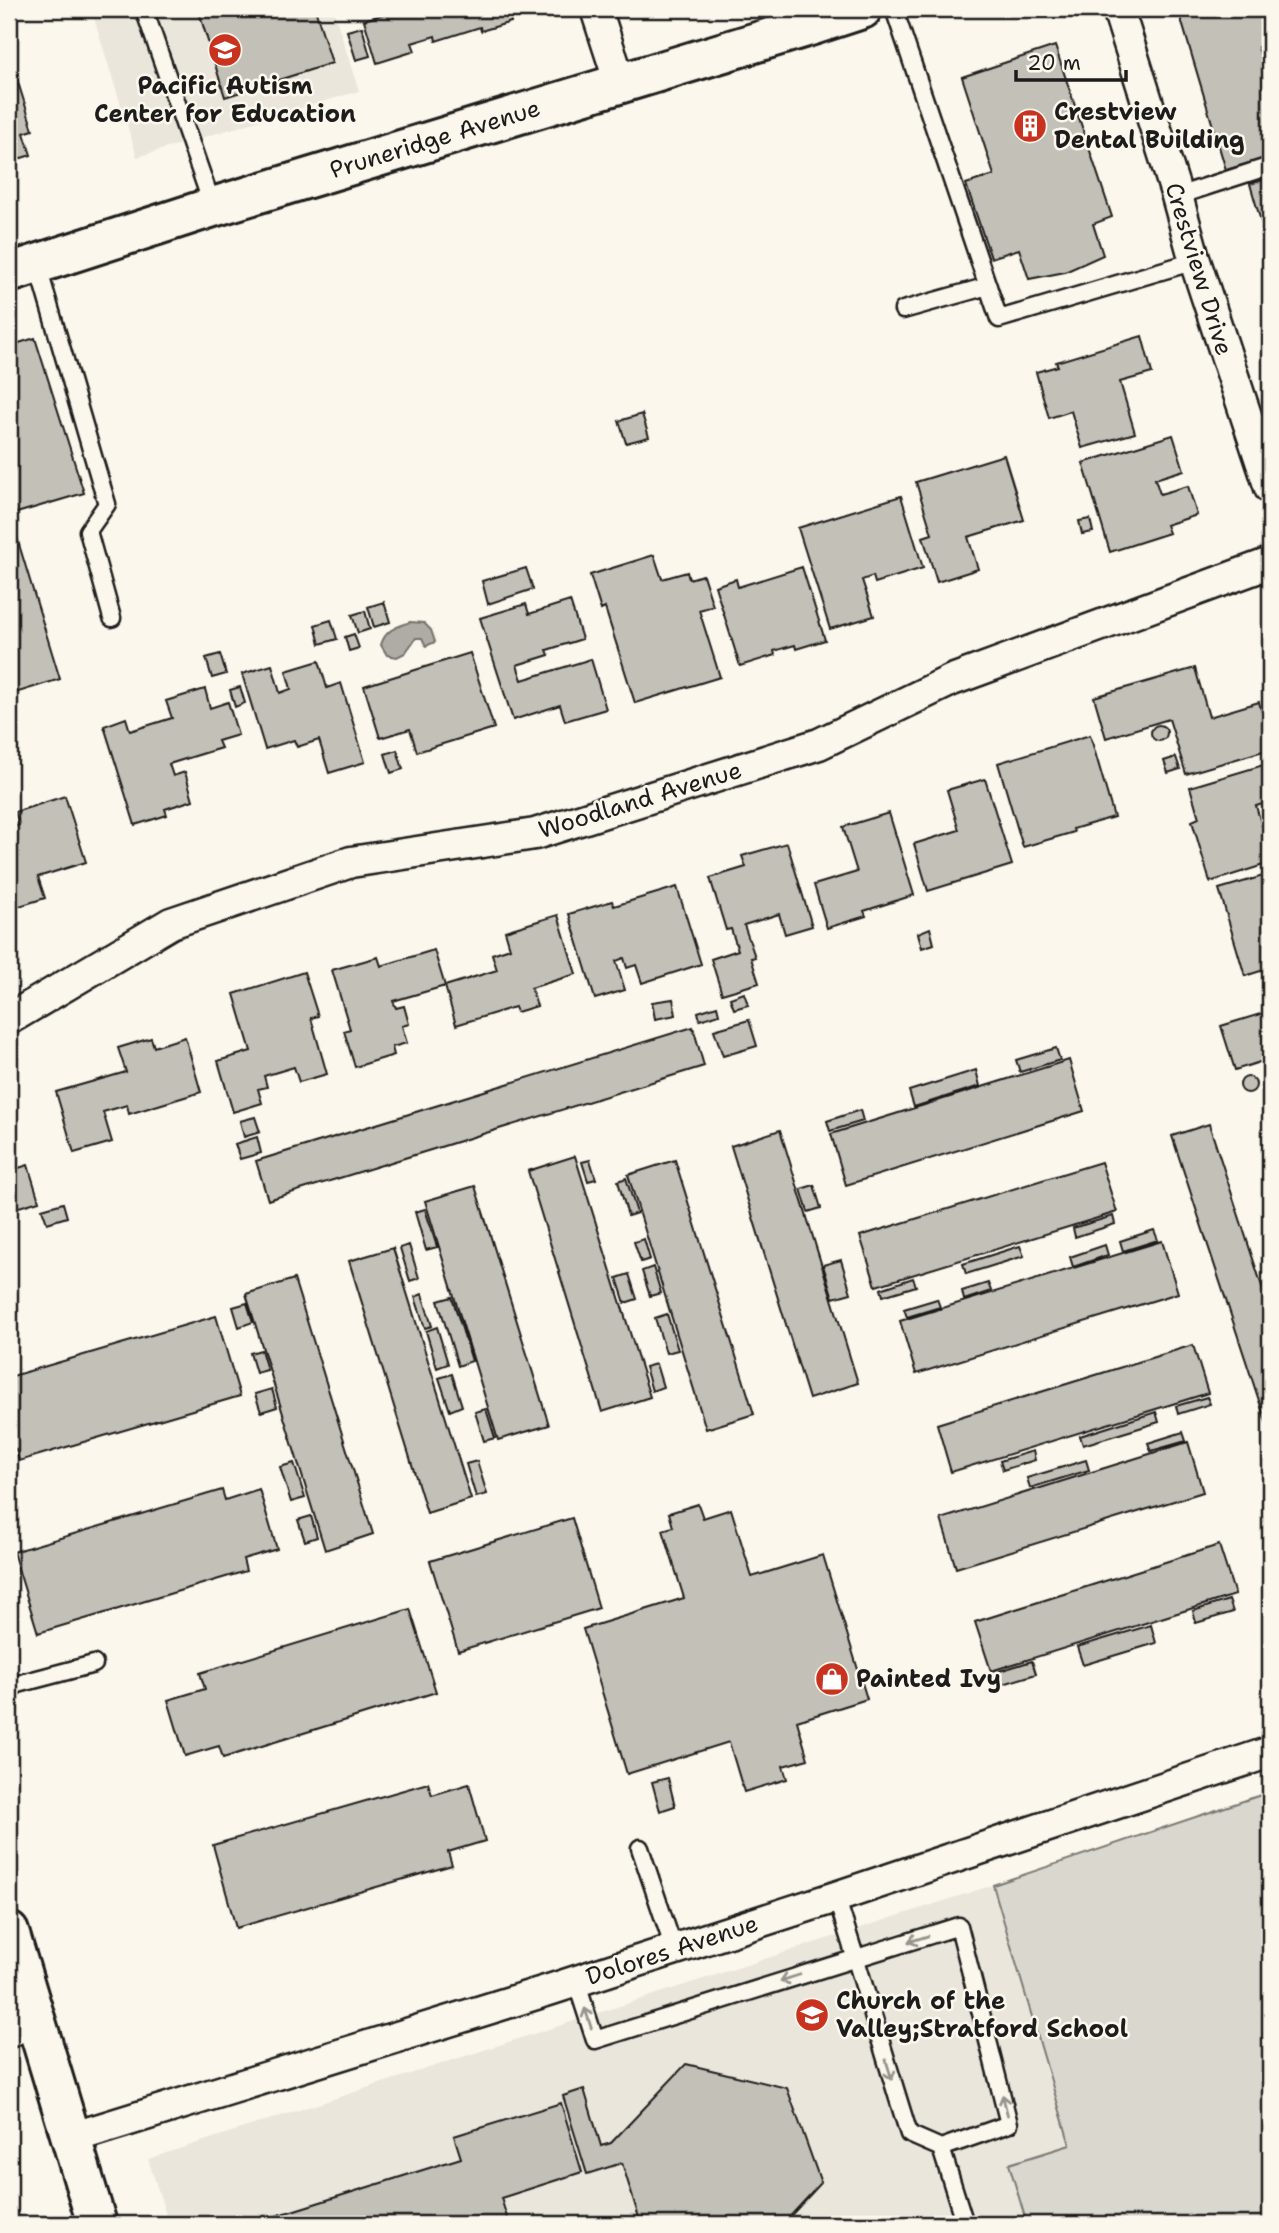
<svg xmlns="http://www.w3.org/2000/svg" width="1279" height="2233" viewBox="0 0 1279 2233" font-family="'Shantell Sans',sans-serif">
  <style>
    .built { fill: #eae6dc }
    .green { fill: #dad7ce; stroke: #7b7a75; stroke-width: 2 }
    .water { fill: #afaca5; stroke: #74726e; stroke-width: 2 }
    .building { fill: #c3c0b8; stroke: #1c1c1c; stroke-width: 2 }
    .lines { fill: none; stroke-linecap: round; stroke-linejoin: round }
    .service-casing { stroke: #1c1c1c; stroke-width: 21 }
    .minor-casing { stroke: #1c1c1c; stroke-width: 35 }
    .secondary-casing { stroke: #1c1c1c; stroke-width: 44 }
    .service { stroke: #fbf7ec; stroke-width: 16 }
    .minor { stroke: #fbf7ec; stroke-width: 30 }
    .secondary { stroke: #fbf7ec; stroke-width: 38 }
    .oneway { stroke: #97948e }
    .labels { text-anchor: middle; stroke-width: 5; stroke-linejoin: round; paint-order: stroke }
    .poi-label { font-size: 24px; font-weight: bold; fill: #1c1c1c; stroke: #fbf7ec; text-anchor: start }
    .street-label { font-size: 24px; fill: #1c1c1c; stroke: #fbf7ec }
  </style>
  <rect width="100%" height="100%" fill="#fbf7ec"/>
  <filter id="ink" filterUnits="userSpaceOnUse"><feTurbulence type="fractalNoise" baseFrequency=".0143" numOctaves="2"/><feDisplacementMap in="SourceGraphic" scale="14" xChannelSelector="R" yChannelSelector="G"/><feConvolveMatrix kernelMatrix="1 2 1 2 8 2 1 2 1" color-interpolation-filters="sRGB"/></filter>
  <g filter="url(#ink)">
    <path class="built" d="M91,9H333L359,91L137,157Z
      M993,1885L1070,2145L1010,2164L1027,2224H169L148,2159Z"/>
    <path class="green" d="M1270,1792V2224H1027L1009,2164L1070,2145L993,1885Z"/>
    <path class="water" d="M410,622L424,623L431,630L435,642L426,646L422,638H416L405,653L397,657L387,655L381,645C385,630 396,627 410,622Z"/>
    <path class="building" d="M198,9H315L332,63L225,97Z
      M394,9H507L511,22L481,31L480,27L436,41L435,36L412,43L415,51L377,63L364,20L395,11Z
      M1178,9H1270V43L1258,47L1270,90V157L1226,170Z
      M362,27L370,56L356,60L347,31Z
      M1055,46L1112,217L1093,224L1103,255L1065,272L1029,279L1019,249L991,258L966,184L994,175L962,77Z
      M9,60H11L33,130L24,133L31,155L9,162Z
      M1270,178V222L1262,225L1250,184Z
      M1142,336L1152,373L1120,382L1135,433L1082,448L1071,411L1049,418L1036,372L1058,366L1056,362Z
      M35,338L84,493L10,515L60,679L9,695V346Z
      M642,414L649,437L626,443L619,421Z
      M1173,435L1184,470L1155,479L1160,494L1188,486L1197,515L1166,525L1169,533L1110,552L1083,463Z
      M1004,455L1024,520L968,537L978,569L937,582L923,537L932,534L916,482Z
      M901,496L923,568L875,583L873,576L862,580L874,616L830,629L798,528Z
      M1090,519L1093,532L1082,534L1079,521Z
      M654,555L662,579L687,572L689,579L703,575L713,606L699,610L720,677L635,703L605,608L601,610L590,575Z
      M802,567L825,640L796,649L795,645L774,651L775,655L740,666L715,586L736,579L738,587Z
      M526,568L533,589L488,604L482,581Z
      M570,601L582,639L547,650L549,655L517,665L522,680L591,659L606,709L565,721L560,705L513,720L480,618L526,604L529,614Z
      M384,602L390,622L374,627L368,607Z
      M365,611L370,629L358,633L352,615Z
      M331,620L337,639L320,644L315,625Z
      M354,634L359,648L349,651L345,637Z
      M470,653L494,728L417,752L410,729L380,738L364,686Z
      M220,654L226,674L212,678L206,658Z
      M319,661L327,688L341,683L365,762L329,773L319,740L297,747L294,740L265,749L242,674L272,665L280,693L291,689L286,671Z
      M1195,668L1209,717L1259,702L1270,740V749L1186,774L1169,719L1106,738L1094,697Z
      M240,687L245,703L235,707L230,690Z
      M205,689L210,708L228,702L238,735L218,741L221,748L169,764L173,776L185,772L193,800L165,809L167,815L135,825L104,726L126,718L130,731L172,718L166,701Z
      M1151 733a8 8 0 1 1 16 0a8 8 0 1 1-16 0Z
      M1090,735L1114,817L1073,829L1074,832L1023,847L998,763Z
      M397,750L403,769L391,773L385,754Z
      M1176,757L1180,769L1168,773L1164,761Z
      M1270,763V802L1256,806L1270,853V863L1210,882L1192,821L1199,818L1190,787Z
      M985,779L1012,865L928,891L914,844L959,830L947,790Z
      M65,796L86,862L38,877L45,898L10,909L9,829L19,825L15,812Z
      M889,813L914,895L864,911L866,916L827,928L814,885L857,872L843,827Z
      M787,843L812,926L785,934L779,914L744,925L755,957L751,958L759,983L722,994L711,959L738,950L731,929L726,930L710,878L746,867L742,856Z
      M1270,874V968L1245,976L1219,889Z
      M677,887L701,964L642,983L636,965L627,968L624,958L616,961L625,990L595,999L569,914L612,901L614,906Z
      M558,915L576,974L531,988L537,1006L517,1012L515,1007L456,1025L445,986L497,970L492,954L510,948L505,931Z
      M930,928L934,944L922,948L918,933Z
      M434,950L445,986L393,1001L396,1008L404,1006L409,1024L402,1026L407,1043L392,1047L394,1055L355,1067L344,1031L350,1029L332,970L378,957L381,966Z
      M304,972L318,1016L311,1018L327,1074L299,1082L294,1067L264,1076L267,1087L258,1089L262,1103L233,1112L218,1061L251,1051L234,994Z
      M744,993L748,1005L734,1009L730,998Z
      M673,999L676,1015L655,1019L652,1002Z
      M717,1006L719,1014L700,1020L698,1012Z
      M1270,1011V1073L1266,1060L1235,1070L1221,1026Z
      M749,1020L757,1046L723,1056L714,1030Z
      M693,1027L704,1066L268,1200L256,1161Z
      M185,1037L201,1092L129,1114L127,1105L103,1112L112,1142L74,1153L56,1092L126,1072L118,1048L151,1038L154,1047Z
      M1056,1048L1060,1060L1020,1072L1016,1060Z
      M1069,1060L1084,1111L846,1185L831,1134Z
      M976,1070L980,1086L914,1107L909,1091Z
      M1240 1085a8 8 0 1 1 16 0a8 8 0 1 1-16 0Z
      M860,1110L863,1121L830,1131L827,1121Z
      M255,1117L260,1132L244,1137L240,1121Z
      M1209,1124L1270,1311V1434L1172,1136Z
      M780,1130L858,1383L809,1399L731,1146Z
      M257,1137L261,1153L240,1159L235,1144Z
      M575,1156L650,1397L602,1412L528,1171Z
      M590,1160L596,1179L588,1181L582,1162Z
      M675,1160L754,1414L706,1429L628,1175Z
      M1101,1162L1117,1212L876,1286L860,1236Z
      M28,1165L39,1201L9,1210V1171Z
      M626,1178L637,1213L628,1216L618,1181Z
      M814,1185L821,1208L808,1212L801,1189Z
      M475,1186L549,1425L498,1440L425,1201Z
      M63,1203L67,1217L47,1223L42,1209Z
      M425,1209L437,1247L426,1250L415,1212Z
      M1113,1216L1115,1224L1075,1237L1073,1228Z
      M1154,1230L1158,1240L1123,1251L1120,1241Z
      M644,1239L650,1259L641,1262L634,1242Z
      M1162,1241L1178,1293L916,1374L900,1321Z
      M409,1245L419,1278L410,1281L400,1248Z
      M1105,1245L1108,1255L1073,1267L1070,1257Z
      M1020,1246L1024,1256L966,1274L963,1264Z
      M393,1248L471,1499L427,1513L349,1261Z
      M841,1260L851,1293L833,1298L823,1265Z
      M653,1267L661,1293L650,1296L642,1271Z
      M629,1274L637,1299L625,1303L617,1278Z
      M913,1278L916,1286L883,1296L881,1289Z
      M294,1279L373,1534L325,1550L246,1294Z
      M988,1283L991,1291L964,1300L962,1291Z
      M422,1294L432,1326L425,1328L415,1297Z
      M452,1297L472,1361L458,1366L438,1301Z
      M937,1299L940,1307L907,1317L904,1309Z
      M247,1303L253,1322L239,1327L233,1307Z
      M667,1314L678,1350L666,1353L655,1318Z
      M216,1316L240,1396L19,1461L16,1449L9,1452V1377Z
      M437,1327L448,1364L437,1368L426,1331Z
      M1193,1345L1208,1393L951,1472L937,1424Z
      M261,1350L267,1370L256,1373L250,1353Z
      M656,1364L663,1387L652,1391L645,1367Z
      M452,1374L462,1406L450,1411L439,1378Z
      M272,1389L277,1407L261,1412L255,1394Z
      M1207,1397L1210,1404L1178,1414L1176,1406Z
      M486,1409L495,1438L484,1441L475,1412Z
      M1156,1412L1159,1422L1083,1445L1080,1436Z
      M1183,1432L1186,1441L1151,1451L1148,1443Z
      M1188,1442L1203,1492L956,1568L941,1519Z
      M1033,1451L1035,1460L1003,1470L1000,1461Z
      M1086,1460L1089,1470L1030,1488L1027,1478Z
      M477,1461L487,1494L476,1497L466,1464Z
      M294,1463L305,1498L291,1502L280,1467Z
      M259,1489L277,1549L243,1559L246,1571L38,1633L13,1552L222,1490L225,1500Z
      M698,1504L703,1518L731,1509L752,1577L823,1555L867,1699L797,1721L808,1759L783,1766L787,1779L744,1792L729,1742L627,1774L583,1629L684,1598L663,1530L673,1527L669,1513Z
      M311,1516L317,1537L305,1541L298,1520Z
      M572,1518L599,1608L458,1651L430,1561Z
      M1219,1545L1235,1595L991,1671L975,1622Z
      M1229,1600L1233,1612L1196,1623L1193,1611Z
      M410,1609L436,1692L223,1758L219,1746L185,1756L168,1700L205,1689L200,1673Z
      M1151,1625L1156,1643L1083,1665L1077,1647Z
      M1032,1661L1036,1674L1000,1685L996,1672Z
      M668,1778L675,1806L660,1811L652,1782Z
      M428,1783L432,1795L469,1784L485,1841L448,1852L452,1865L236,1928L213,1845Z
      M686,2064L787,2088L821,2183L783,2224H641L622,2163L587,2174L563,2096L584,2089L601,2146L611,2143Z
      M561,2103L582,2172L501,2198L509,2224H264L263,2220L461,2158L454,2136Z"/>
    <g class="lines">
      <g class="service-casing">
        <path id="service" d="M144,9L213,207
          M894,9L999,319L1195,261
          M1177,196L1270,166
          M37,264L107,504L88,531L112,618
          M903,310L988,286
          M9,1690L18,1684L94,1664
          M640,1848L674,1949
          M576,1981L595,2040L959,1926L1009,2124L941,2148L909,2134C884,2055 862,1975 836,1897
          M941,2148L965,2224"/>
      </g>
      <g class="minor-casing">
        <path id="minor" d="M596,9L620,83
          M1118,9L1177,196L1195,261L1270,488
          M9,1019L171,923L351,862L535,834L819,744L952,680L1270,563
          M9,2032L35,2020
          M71,2138L549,1990L836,1897L1270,1752"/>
      </g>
      <g class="secondary-casing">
        <path id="secondary" d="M9,273L213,207L813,25L862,9
          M9,1932L97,2224"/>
      </g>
      <use href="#service" class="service"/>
      <use href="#minor" class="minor"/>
      <use href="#secondary" class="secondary"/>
    </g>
    <defs><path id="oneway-shaft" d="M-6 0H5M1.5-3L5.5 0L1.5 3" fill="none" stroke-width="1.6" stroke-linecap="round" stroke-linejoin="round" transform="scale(1.75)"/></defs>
    <g class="oneway">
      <use href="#oneway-shaft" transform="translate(918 1939) rotate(163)"/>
      <use href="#oneway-shaft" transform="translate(790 1978) rotate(162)"/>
      <use href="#oneway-shaft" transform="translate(588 2018) rotate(-108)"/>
      <use href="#oneway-shaft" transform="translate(889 2070) rotate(73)"/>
      <use href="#oneway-shaft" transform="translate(1005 2105) rotate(-104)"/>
    </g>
  </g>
  <defs>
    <g id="school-disc" transform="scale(1.75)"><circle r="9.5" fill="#c8321e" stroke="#fbf7ec"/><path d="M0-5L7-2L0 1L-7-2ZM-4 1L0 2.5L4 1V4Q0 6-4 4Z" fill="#fff"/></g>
    <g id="building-disc" transform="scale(1.75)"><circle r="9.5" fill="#c8321e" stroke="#fbf7ec"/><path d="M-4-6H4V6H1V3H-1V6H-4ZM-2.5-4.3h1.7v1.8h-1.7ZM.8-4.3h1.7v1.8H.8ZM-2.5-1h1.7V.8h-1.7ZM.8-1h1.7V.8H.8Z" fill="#fff"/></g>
    <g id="shop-disc" transform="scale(1.75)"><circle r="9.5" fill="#c8321e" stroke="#fbf7ec"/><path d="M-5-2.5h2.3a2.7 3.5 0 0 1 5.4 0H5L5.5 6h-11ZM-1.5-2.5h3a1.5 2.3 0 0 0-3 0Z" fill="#fff"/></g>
  </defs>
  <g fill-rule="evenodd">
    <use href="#school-disc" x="225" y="50"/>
    <use href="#building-disc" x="1030" y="126"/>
    <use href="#shop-disc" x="832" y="1679"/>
    <use href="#school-disc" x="812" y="2015"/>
  </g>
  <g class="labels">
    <g class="poi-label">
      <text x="225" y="94" text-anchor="middle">Pacific Autism<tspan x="225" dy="28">Center for Education</tspan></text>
      <text x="1054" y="120">Crestview<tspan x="1054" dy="28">Dental Building</tspan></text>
      <text x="856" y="1687">Painted Ivy</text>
      <text x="836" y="2009">Church of the<tspan x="836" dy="28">Valley;Stratford School</tspan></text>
    </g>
    <g class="street-label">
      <text transform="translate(435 139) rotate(-17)" y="8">Pruneridge Avenue</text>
      <text transform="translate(1199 269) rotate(73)" y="8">Crestview Drive</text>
      <text transform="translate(640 800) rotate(-17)" y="8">Woodland Avenue</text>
      <text transform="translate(672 1950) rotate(-18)" y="8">Dolores Avenue</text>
    </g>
  </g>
  <rect width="1279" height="2233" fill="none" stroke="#fbf7ec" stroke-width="35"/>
  <rect x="18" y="18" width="1244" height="2198" fill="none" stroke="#1c1c1c" stroke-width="2.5" filter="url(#ink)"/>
  <path d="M1016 70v10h110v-10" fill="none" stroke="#1c1c1c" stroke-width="3.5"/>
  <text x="1027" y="70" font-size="21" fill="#1c1c1c" stroke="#fbf7ec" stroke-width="5" paint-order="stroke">20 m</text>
</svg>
